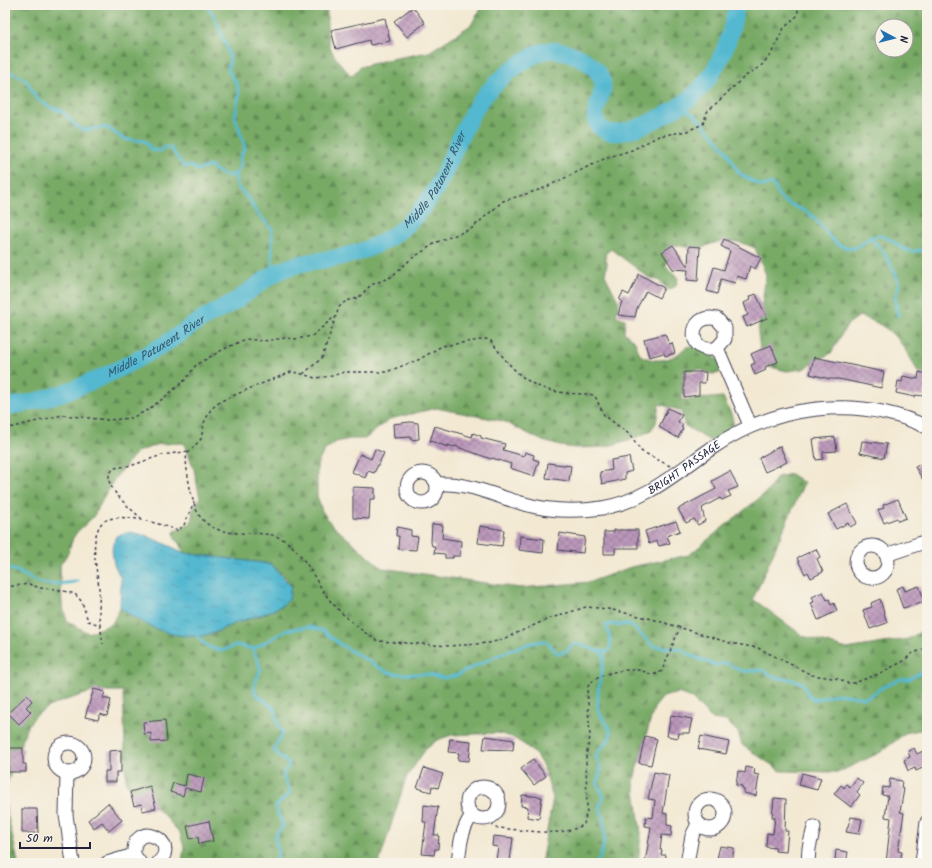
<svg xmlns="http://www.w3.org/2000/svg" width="932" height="868" viewBox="0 0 932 868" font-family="Kalam,sans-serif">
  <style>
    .forest { fill: url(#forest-firs); stroke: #4d6650; fill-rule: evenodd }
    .water { fill: url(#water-ripples); stroke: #3a6d86 }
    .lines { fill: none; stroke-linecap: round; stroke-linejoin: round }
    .stream { stroke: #52b8d0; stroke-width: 3 }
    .river { stroke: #52b8d0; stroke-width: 17 }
    .building { fill: url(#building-cross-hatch) }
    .minor-casing { stroke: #414052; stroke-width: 15 }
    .path { stroke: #414052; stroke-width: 1.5; stroke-dasharray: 3 3; stroke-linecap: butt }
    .minor { stroke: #fff; stroke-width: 13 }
    .labels { text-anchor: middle; stroke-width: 3; stroke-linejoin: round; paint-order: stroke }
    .street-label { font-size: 11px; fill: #22223b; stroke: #f7f3e8 }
    .water-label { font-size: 12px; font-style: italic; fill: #33566f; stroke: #f7f3e8 }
  </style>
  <defs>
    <pattern id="forest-firs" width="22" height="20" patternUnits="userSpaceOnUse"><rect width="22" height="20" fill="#78aa66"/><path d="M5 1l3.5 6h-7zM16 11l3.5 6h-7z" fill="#628a55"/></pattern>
    <pattern id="water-ripples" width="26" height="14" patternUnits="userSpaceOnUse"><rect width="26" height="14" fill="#52b8d0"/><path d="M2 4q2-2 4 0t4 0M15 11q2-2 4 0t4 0" fill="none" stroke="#4495aa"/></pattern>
    <pattern id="building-cross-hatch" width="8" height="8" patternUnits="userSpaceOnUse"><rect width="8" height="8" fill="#bb97bb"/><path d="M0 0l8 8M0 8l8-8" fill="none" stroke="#987b99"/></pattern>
  </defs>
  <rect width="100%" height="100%" fill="#f7f3e8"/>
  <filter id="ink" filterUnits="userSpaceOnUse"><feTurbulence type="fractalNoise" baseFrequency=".025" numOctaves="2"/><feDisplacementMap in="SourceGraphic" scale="8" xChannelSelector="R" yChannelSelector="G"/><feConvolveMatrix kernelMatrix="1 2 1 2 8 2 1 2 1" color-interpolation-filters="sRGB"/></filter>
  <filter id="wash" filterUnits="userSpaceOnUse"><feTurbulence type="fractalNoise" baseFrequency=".012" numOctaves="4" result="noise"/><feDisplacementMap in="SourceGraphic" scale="16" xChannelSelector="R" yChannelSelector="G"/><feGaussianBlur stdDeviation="0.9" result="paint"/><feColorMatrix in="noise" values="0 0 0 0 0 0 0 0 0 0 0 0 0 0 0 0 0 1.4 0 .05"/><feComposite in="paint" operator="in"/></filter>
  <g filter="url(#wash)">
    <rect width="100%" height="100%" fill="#f3e9d3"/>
    <path class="forest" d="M5,5H327C327,41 325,50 352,76L360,67L386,60L429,52L471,25L483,5H927V385L922,380C905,348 897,327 859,316L847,325L831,353L803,369L787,371L762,365L758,333L766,275L755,248C735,239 718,238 699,250L672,244L666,266L678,278L676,286L669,290L658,280L648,277L611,249L605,254L607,264L605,275L619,303L616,316L625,319L624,332L635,342L640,355C652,362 665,362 678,354C681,352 684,348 687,347C699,343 719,357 722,367L720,373L712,374L700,369L683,371L682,400L723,397L732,416L734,428L715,444L684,425L682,411L659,404L656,423L650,431L635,438L605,447L575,448L560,446L543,441L503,421L436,408L390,419L365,439H350L336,442L324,451L317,465V496L322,511L331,524L382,568L520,588L590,582L631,567L689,555L768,491L777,477L791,474L804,483L753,599L803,636L847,649L908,639L927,628V732L919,730L905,733L881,752L839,772L781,771L742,745L738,732L726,721L712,719L691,698L678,693L663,697L654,708L637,767L634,782L641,834L638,863H541L553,798L544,768L536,755L525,745L512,737L497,733L452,735L437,740L425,750L406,778L379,863H182L184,847L180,833L160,811L135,794L126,782L123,691H95L63,701L48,707L35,716L26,729L6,787L5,802L18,863H5ZM882,26H906V50H882ZM184,443L194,469L200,498L192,511L193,518L190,524L183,526L174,532L175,539L180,543L184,553L271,564L287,579L282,606L264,614L227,626L212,633L196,636L133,617L120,608L112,624L88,633L67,621L62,604L60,565L68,553L73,538L77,532L93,517L115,478L137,452L159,444Z"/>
    <path class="water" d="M128,532L145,535L185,553L271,564L291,586L289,600C275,612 258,615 242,621C231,624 221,631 211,634C177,642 146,627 120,608L121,579L114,564L112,550L116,536Z"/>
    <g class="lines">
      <path class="stream" d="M206,5L213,14L226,45L230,59L228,70L237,85L239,95L235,117L245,147L240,158L241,164L236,174V182L239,189L250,200L256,212L272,229V276
        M5,69L26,80L37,99L52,108L62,111L77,127L84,130L106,127L124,139L145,141L152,150L161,151L164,147L171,148L184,167L190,166L198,170L210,166C219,173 225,178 236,174
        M680,107L695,115L703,124L726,150L739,173L761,186L771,184L775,187C780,207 798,204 812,216C823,225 830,243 844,247C863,253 864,234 880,236C899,238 899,259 927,248
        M870,237L883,251L895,272L899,284L895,299L898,316
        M5,568C16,569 22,574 31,579C47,587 61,584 78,581
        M196,634L202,642L211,648L222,651L236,645L253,649L287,630L309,627L323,631L341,645L387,672L397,674H427L443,678L455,676C478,665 523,641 546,641L558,654L567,651L573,644C587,643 595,655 609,651C613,641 609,635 606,626L608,624L619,625L626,624L632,626L653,646L681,649L692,656L715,665L726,663L742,671H748L762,670L777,678L789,679L803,683L808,694L814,700L837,694L866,698L885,686L901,679H909L927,669
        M253,649L261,669L254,685L255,693L275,709L279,728L283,732C281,740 276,741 274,750L278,755L289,764C288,768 285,770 284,773C281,780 290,786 290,793L276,806C276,815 283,819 283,827C268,839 279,841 278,853C278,856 276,860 276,863
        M597,863C607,844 607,825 599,806L604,797L597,783L601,769L596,757C599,748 608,743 610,737C613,726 600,719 598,709C596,691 602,674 604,657L602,653"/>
      <path class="river" id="s1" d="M5,407C59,400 117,372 163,345C176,337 188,328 201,320C211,314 222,309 232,303C249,293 264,278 282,270C297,263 315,261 331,259C367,252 393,241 418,213C449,179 454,140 478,104C493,83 516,64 539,53C559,43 602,62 603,86C603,98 587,118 601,128C613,138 631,130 644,125C690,105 714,84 730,34C733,25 734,15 737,5"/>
    </g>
    <g id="blocks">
      <path class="building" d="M413,7L425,23L407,37L394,21Z
        M385,18L390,41L370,45L369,40L336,49L331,30Z
        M724,239L761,258L755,269L750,266L746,279L737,276L735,283L721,279L717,294L707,291L714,267L724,270L730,251L721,246Z
        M673,245L688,267L689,246L700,247L698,281L687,280L688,270L673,269L662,252Z
        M639,274L664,288L659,298L646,291L637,308L635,317L618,315L622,301L619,300L623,292L629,295Z
        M756,294L767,318L747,327L743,317L748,315L744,303L750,300L749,297Z
        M665,334L669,344L672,343L675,353L665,356L664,353L649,357L644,339Z
        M771,345L778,362L765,367L766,370L755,375L751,365L755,363L751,354Z
        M814,357L884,372L881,388L839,379H830L810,374Z
        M684,372H706L705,383H699V395L684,397Z
        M919,372L927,374L924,396L915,395V397L896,393L898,381L902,382L903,376L918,379Z
        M668,408L682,415L678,422L683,425L681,427L683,428L678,438L659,427Z
        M410,422L418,423L419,439L411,440V437L394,438L393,424Z
        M435,426L472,437L473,433L481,436V438L505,444L503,450L524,456L525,452L534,455L533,459L539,461L534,476L510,468L511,464L492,458L491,459L455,446L454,447L448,445V447L430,441Z
        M835,437L837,451L823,452V459L816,460L813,439Z
        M862,441L887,444L884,458L860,453Z
        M780,446L787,462L765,472L759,458Z
        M375,449L384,453L374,473L368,471L365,478L352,472L360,454L371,459Z
        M629,457L632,471L625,473V479L602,484L600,472L612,470L611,460Z
        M927,460V486L915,467Z
        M548,463L571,466L569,481L546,478Z
        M730,471L738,487L728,491L731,496L722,500L720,498L702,508L705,521L698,525L694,519L686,523L678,509L716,489L712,481Z
        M353,487L375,488V499H370L369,519L353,518Z
        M898,499L906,518L898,521L897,518L884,523L878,510L884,508L883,505Z
        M847,504L857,523L850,527L848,523L836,529L828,514Z
        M676,521L680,531L667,536L670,543L659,546L657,541L649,544L645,531Z
        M432,524L443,525L442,538L461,541L460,556H453V558H445V554L434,553L435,546H432L431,542Z
        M480,526L504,530L502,546L478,543Z
        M397,527L411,530V536L418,537L416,550L398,549L399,536H396Z
        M614,530H638V548H615V554H604V532H614Z
        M560,533L585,537L583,553L558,550Z
        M520,536L544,539L543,553L519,550Z
        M816,549L820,557L817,559L823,572L811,578L808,572L805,574L797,558Z
        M903,586L905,591L919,586L925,602L903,608L896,589Z
        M823,592L827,600L829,599L831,605L834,603L837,611L818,620L811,603L814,602L812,597Z
        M880,599L887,623L870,629L863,610L872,607L871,603Z
        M94,689L105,692L103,698L111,700L107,716L100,714L98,720L85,717Z
        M27,695L32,701L26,707L31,712L19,724L8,713Z
        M671,715L692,719L689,733H679L678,738L667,736Z
        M165,720L167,741L151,742V733L144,734L143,722Z
        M485,736L514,740L513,750L483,749Z
        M645,736L657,739L651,765L639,763Z
        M701,736L729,742L726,754L698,749Z
        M450,739L471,741L469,761L458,760L459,753L448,752Z
        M9,748H23V764H26V772H8Z
        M914,748L917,754L923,751L927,760V766L916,771L915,768L908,771L904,760L910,757L908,751Z
        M121,750V772H116V782H105V771H109V751Z
        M533,759L546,776L534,785L521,769Z
        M746,767L755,769L754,774L759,775L756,796L744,793V789L742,788V786L736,785L738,771L745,773Z
        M424,768L443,774L438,788L432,786L431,792L417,788Z
        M654,772L669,775L663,813L667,814V825L672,826L671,836L662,835L660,850H662L661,855H666L665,863H645L651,827L645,826L646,817L653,818L655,800L648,799Z
        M802,773L821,778L817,790L799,785Z
        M187,774L204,778L201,792L185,788L183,796L170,792L173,783L185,786Z
        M857,778L863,783L857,792L860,795L851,807L834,794L841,785L844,788L846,784L850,787Z
        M890,779L902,781L901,788L904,789L900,812L904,813L898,851L902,852L900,863H886L891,818L885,817L888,796L882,795L883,787L889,788Z
        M150,786L156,808L143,811L141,804L134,806L130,792Z
        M522,795L542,797L539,819L527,817L528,807L521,806Z
        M774,798L786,799L785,831H788L786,852L775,851L776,848L766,847L767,833L773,834L775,817H772Z
        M108,803L122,820L109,831L102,822L94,828L88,820Z
        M424,805L438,807L434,835H439L438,849H435L434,855L422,854L426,822H423Z
        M22,809H37L38,833H22Z
        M851,817L862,819L859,834L846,832Z
        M209,821L213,841L199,844L198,837L190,839L187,826Z
        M493,836L513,838L510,861L496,860L498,847L492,846Z
        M720,846L734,848L732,863H716Z
        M836,850L848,852L846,863H837L838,860H835Z"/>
    </g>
  </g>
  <g filter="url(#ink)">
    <use href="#blocks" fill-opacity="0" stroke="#414052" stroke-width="1"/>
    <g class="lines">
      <g class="minor-casing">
        <g id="minor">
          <path d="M717,348C686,357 687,311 717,319L725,328V339L717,348L750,425"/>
          <circle cx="422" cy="488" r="15"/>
          <path id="s2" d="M437,484C468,482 492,495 521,503C547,511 575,512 602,508C646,501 677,472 712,448C775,405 857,394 927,427"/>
          <circle cx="872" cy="562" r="16"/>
          <path d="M886,555L927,541"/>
          <circle cx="69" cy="758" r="15"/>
          <path d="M67,773L66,815L73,863"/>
          <circle cx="483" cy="803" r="16"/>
          <circle cx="710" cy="814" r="15"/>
          <path d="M107,863L134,855"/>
          <path d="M140,863L134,855C131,818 183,840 158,863"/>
          <path d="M458,863C460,845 461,830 472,815"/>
          <path d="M687,863L692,836L698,824"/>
          <path d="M808,863L809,848L814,827"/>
          <path d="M922,863L927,822"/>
        </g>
      </g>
      <path class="path" d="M303,374L322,358L339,307L346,301L358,298L371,285L391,277L411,259L437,242L471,229L503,201L542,189L606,158L632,150L659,136L687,131L703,124L707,112L744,77L761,66L771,54L784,28L797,16L799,5
        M5,429L62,415L108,420L131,418L146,411L165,397L185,380L196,365L222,350L246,339L263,341L286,338L296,339L312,336L333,318
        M670,466L641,451L629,434L604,415L595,396L590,394C538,394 521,383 491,341L486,339L442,346L418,360L386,372H344L332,376L315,378L299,373L291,372L251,388L221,401L211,409L204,423L201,439L187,454L186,460C187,474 192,507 201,518C224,544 260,525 284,540C305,554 312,576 326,595C336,610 362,632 378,641L449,646L489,643L501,640L548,619L586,607L608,609L652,619L730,643L758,648L812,675L840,679L847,683H854L876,675L904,661L911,654L927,648
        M142,519C132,510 111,493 109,480C108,475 111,472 114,468L133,465L162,455L190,451
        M5,587L29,584L40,588L56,589L75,594L82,602L88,621L100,625C98,612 100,600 99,588C97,569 89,541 101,524C113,509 163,524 178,531L184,525L194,502
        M100,625L103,644
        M489,818L493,826L496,828C521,829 564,839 584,824L587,810L586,756L590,737L587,688C595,674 620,669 636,670C647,670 651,679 662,671L680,627"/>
      <use href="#minor" class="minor"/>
    </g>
  </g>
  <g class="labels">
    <g class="street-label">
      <text dy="4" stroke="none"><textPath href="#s2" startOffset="261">BRIGHT PASSAGE</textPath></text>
    </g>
    <g class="water-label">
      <text dy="4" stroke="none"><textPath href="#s1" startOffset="499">Middle Patuxent River</textPath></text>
      <text dy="4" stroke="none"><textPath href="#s1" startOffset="163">Middle Patuxent River</textPath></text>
    </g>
  </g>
  <rect width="932" height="868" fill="none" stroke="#f7f3e8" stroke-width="20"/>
  <g transform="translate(894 38) rotate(97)"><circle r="19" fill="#f7f3e8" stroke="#a29fa3"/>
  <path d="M0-3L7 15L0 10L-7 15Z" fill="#1f6fb2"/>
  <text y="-6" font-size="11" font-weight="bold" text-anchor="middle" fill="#22223b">N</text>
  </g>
  <path d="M20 842v6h70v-6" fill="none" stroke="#22223b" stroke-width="2"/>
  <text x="26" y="842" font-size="12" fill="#22223b" stroke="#f7f3e8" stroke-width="3" paint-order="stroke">50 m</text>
</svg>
